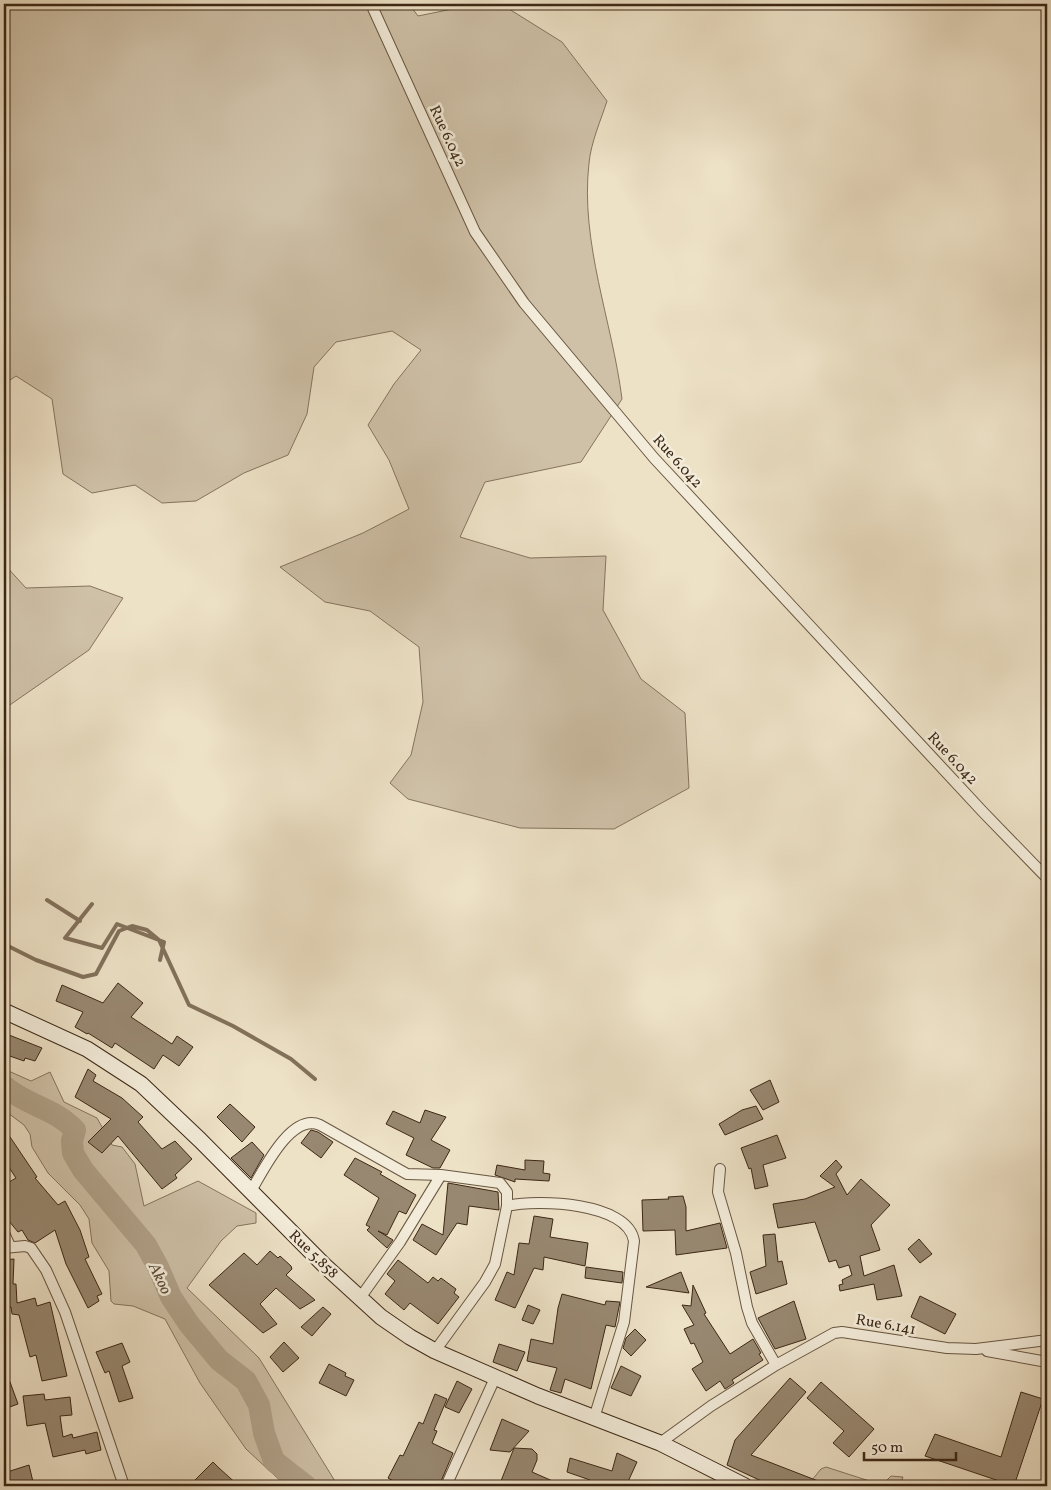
<svg xmlns="http://www.w3.org/2000/svg" width="1051" height="1490" viewBox="0 0 1051 1490" font-family="Vollkorn,serif">
  <style>
    .green { fill: #cfc1a8; stroke: #86745e }
    .lines { fill: none; stroke-linecap: round; stroke-linejoin: round }
    .stream { stroke: #82715b; stroke-width: 4 }
    .river { stroke: #b1a28a; stroke-width: 22 }
    .building { fill: #988871; stroke: #3c2715 }
    .street-casing { stroke: #685641; stroke-width: 12 }
    .secondary-casing { stroke: #3c2715; stroke-width: 17 }
    .street { stroke: #f3ecda; stroke-width: 10 }
    .secondary { stroke: #f3ecda; stroke-width: 15 }
    .labels { text-anchor: middle; stroke-width: 5; stroke-linejoin: round; paint-order: stroke }
    .street-label { font-size: 15px; fill: #3c2715; stroke: #f3ecda }
    .water-label { font-size: 16px; font-style: italic; fill: #5f4c38; stroke: #f3ecda }
  </style>
  <rect width="100%" height="100%" fill="#ede1c6"/>
  <filter id="stains"><feTurbulence type="fractalNoise" baseFrequency=".004" numOctaves="4"/><feColorMatrix values="0 0 0 0 .2 0 0 0 0 .09 0 0 0 0 .02 0 0 0 .5 -.17"/></filter>
  <radialGradient id="worn" r=".72"><stop offset=".6" stop-color="#630" stop-opacity="0"/><stop offset="1" stop-color="#630" stop-opacity=".3"/></radialGradient>
  <path class="green" d="M4,4H409L418,16L477,4H501L562,42L607,101C601,120 591,142 589,163C580,243 612,320 622,399L581,462L485,482L460,537L530,558L606,556L603,610L641,679L685,713L689,788L614,829L520,828L408,799L390,783L411,755L423,702L419,647L370,611L325,602L280,567L363,533L409,509L389,460L368,425L394,384L421,350L392,331L336,342L314,367L307,414L288,455L244,473L196,501L162,503L135,485L92,493L63,474L52,399L16,376L4,384Z
    M4,564L26,588L90,586L123,598L89,650L4,709Z
    M4,1069L31,1081L50,1072L64,1102L97,1118L112,1145L122,1147L135,1164L144,1206L198,1181L256,1213V1223L237,1226L221,1241L187,1288L259,1358L338,1486H286L246,1449L200,1383L165,1319L133,1306L114,1304L111,1301L109,1271L92,1243L89,1219L80,1205L48,1173L32,1147L30,1134L24,1125L4,1110Z
    M826,1467L882,1485L891,1476L903,1477L900,1486H807L821,1469Z"/>
  <g class="lines">
    <path class="stream" d="M47,900L80,921
      M92,904L65,938L102,948L117,924L164,942L160,960
      M4,944L36,960L83,977L96,974L119,931L132,926L147,930L159,940L189,1005L233,1026L291,1059L315,1079"/>
    <path class="river" d="M4,1086C27,1106 55,1108 75,1130L72,1141L73,1153L83,1170L146,1245L158,1267L171,1297L189,1324L219,1360L246,1381L259,1405L264,1433L274,1461L306,1486"/>
  </g>
  <path class="building" d="M118,983L143,1003L131,1017L172,1044L177,1036L193,1047L179,1066L163,1055L154,1069L115,1043L112,1048L88,1033L87,1034L75,1027L83,1012L56,1001L62,985L103,1003Z
    M4,1033L42,1048L35,1061L25,1058L24,1061L4,1054Z
    M88,1069L96,1075L93,1081L122,1098L143,1117L138,1122L162,1149L175,1141L192,1159L175,1175L177,1178L162,1189L118,1136L102,1153L88,1142L111,1119L75,1097Z
    M770,1080L779,1102L763,1110L750,1090Z
    M230,1104L255,1127L242,1142L217,1117Z
    M756,1106L763,1119L725,1135L719,1124L742,1110Z
    M425,1110L446,1117L431,1140L450,1150L440,1168H433L406,1155L414,1138L386,1124L393,1111L420,1123Z
    M4,1128L37,1177L35,1178L58,1205L65,1201L80,1230L89,1257L85,1259L102,1294L97,1296L99,1301L88,1308L66,1264L55,1230L35,1243L28,1240L22,1230L18,1232L4,1215V1185L16,1178L4,1160Z
    M311,1130L318,1132L333,1142L321,1158L301,1143Z
    M777,1135L786,1158L763,1165L768,1186L755,1189L751,1168L749,1169L741,1148Z
    M252,1142L264,1155L251,1178L231,1158Z
    M355,1158L382,1172L380,1174L416,1195L406,1214L399,1211L387,1235L378,1231L393,1240L387,1248L367,1230L370,1227L366,1225L379,1198L344,1175Z
    M525,1160L544,1161L543,1173L550,1174L549,1181L515,1179V1182L495,1175L497,1165L525,1170Z
    M836,1160L842,1167L836,1174L847,1195L861,1179L890,1205L871,1225L880,1250L860,1256L864,1276L894,1265L902,1296L877,1300L874,1284L840,1291L839,1285L843,1284L842,1280L852,1275L849,1265L839,1268L836,1260L829,1262L815,1222L778,1228L773,1204L805,1199L835,1187L820,1176Z
    M448,1183L498,1192L499,1210L469,1206L467,1225L457,1223L436,1255L413,1240L422,1224L443,1235Z
    M683,1196L686,1207V1231L720,1223L727,1248L676,1255L675,1230L643,1231L642,1200L669,1199L668,1197Z
    M534,1216L553,1219L550,1237L588,1243L585,1266L544,1257L543,1270L534,1268L515,1308L495,1300L507,1272L514,1275L519,1243L529,1244Z
    M775,1234L778,1262L782,1261L787,1284L756,1294L750,1272L766,1266L763,1235Z
    M919,1239L932,1254L920,1263L908,1249Z
    M270,1251L278,1258L280,1256L291,1266L292,1269L286,1275L315,1300L300,1309L276,1288L260,1304L277,1324L263,1333L209,1285L244,1253L257,1265Z
    M14,1259L13,1284H16L17,1303L35,1298L37,1306L50,1302L67,1376L42,1381L36,1355L30,1357L19,1315L12,1314L11,1307L7,1309L4,1300L9,1298L4,1276V1260Z
    M398,1260L428,1283L433,1277L438,1281L441,1278L456,1289L454,1293L459,1297L438,1324L410,1303L404,1310L385,1294L395,1281L387,1274Z
    M586,1267L623,1272L622,1283L585,1278Z
    M681,1272L689,1293L646,1287Z
    M693,1285L706,1313L704,1314L730,1354L753,1339L761,1353L759,1354L763,1360L732,1380L734,1383L725,1389L720,1381L706,1391L692,1369L703,1362L694,1343L691,1344L684,1329L694,1325L682,1305L691,1306Z
    M562,1294L605,1305L606,1301L620,1302L615,1327L606,1325L591,1389L565,1379L561,1393L550,1390L557,1368L527,1361L531,1339L553,1344L558,1308Z
    M920,1296L956,1314L945,1334L911,1317Z
    M794,1301L806,1339L775,1349L758,1318Z
    M528,1305L540,1310L533,1324L522,1320Z
    M323,1307L331,1314L312,1336L301,1327Z
    M635,1329L646,1340L631,1356L623,1348L626,1338Z
    M284,1342L299,1358L283,1372L270,1357Z
    M122,1343L130,1362L122,1366L133,1398L119,1402L109,1371L105,1373L96,1352Z
    M499,1344L525,1352L517,1371L493,1362Z
    M329,1364L346,1373L345,1376L354,1380L346,1396L319,1383Z
    M621,1366L641,1376L631,1396L611,1388Z
    M4,1371H6L18,1404L4,1409Z
    M790,1378L806,1392L751,1455L831,1486H778L771,1483L770,1485L727,1465L735,1440Z
    M457,1381L472,1389L459,1413L445,1407Z
    M821,1382L874,1429L849,1457L833,1443L844,1431L807,1398Z
    M1021,1392L1043,1399L1014,1486L925,1456L935,1434L1001,1457Z
    M44,1394L45,1400L70,1397L72,1415L60,1416L63,1437L72,1434L73,1438L97,1432L101,1450L86,1454L85,1450L53,1457L45,1423L27,1426L23,1396Z
    M435,1394L447,1399L434,1430L437,1431L432,1443L453,1453L439,1486H402L388,1478L400,1455L403,1456L419,1422L423,1424Z
    M502,1419L529,1431L510,1452L490,1450Z
    M514,1448L532,1449L537,1454V1460L532,1472L564,1486H533L526,1483L525,1486H499Z
    M617,1453L637,1462L626,1486H588L590,1480L567,1472L570,1458L612,1471Z
    M213,1462L219,1468L239,1486H201L195,1480Z
    M29,1465L34,1486H4V1473Z"/>
  <g class="lines">
    <g class="street-casing">
      <path id="street" d="M371,4L475,232L524,303L654,458L983,812L1047,878
        M720,1169L718,1192L736,1253L747,1307L752,1323L776,1365
        M251,1191C263,1171 291,1112 320,1125L407,1174L441,1175L500,1183L507,1192V1206L495,1264L485,1282L435,1351
        M507,1206C537,1199 628,1202 634,1241L624,1322L594,1418
        M4,1233L10,1246
        M4,1248L25,1246L31,1248L46,1270L65,1312L124,1486
        M360,1298L400,1242L441,1175
        M987,1351L1047,1362
        M660,1443L711,1406L776,1365L834,1333L842,1332L947,1348L976,1349L1047,1340
        M446,1486L495,1378"/>
    </g>
    <g class="secondary-casing">
      <path id="secondary" d="M4,1011L87,1049L141,1084L200,1140L324,1265L381,1317L410,1337L435,1351L538,1396L660,1443L745,1486"/>
    </g>
    <use href="#street" class="street"/>
    <use href="#secondary" class="secondary"/>
  </g>
  <g class="labels">
    <g class="street-label">
      <text transform="translate(448 136) rotate(65)" y="5">Rue 6.042</text>
      <text transform="translate(678 461) rotate(48)" y="5">Rue 6.042</text>
      <text transform="translate(953 758) rotate(47)" y="5">Rue 6.042</text>
      <text transform="translate(314 1254) rotate(44)" y="5">Rue 5.858</text>
      <text transform="translate(886 1324) rotate(10)" y="5">Rue 6.141</text>
    </g>
    <g class="water-label">
      <text transform="translate(161 1278) rotate(64)" y="6">Akoo</text>
    </g>
  </g>
  <rect width="1051" height="1490" fill="none" stroke="#ede1c6" stroke-width="20"/>
  <rect x="5" y="5" width="1041" height="1480" fill="none" stroke="#3c2715" stroke-width="2.5"/>
  <rect x="10" y="10" width="1031" height="1470" fill="none" stroke="#3c2715"/>
  <path d="M864 1452v8h92v-8" fill="none" stroke="#3c2715" stroke-width="2.5"/>
  <text x="871" y="1452" font-size="15" fill="#3c2715" stroke="#f3ecda" stroke-width="4" paint-order="stroke">50 m</text>
  <rect width="100%" height="100%" filter="url(#stains)"/>
  <rect width="100%" height="100%" fill="url(#worn)"/>
</svg>
